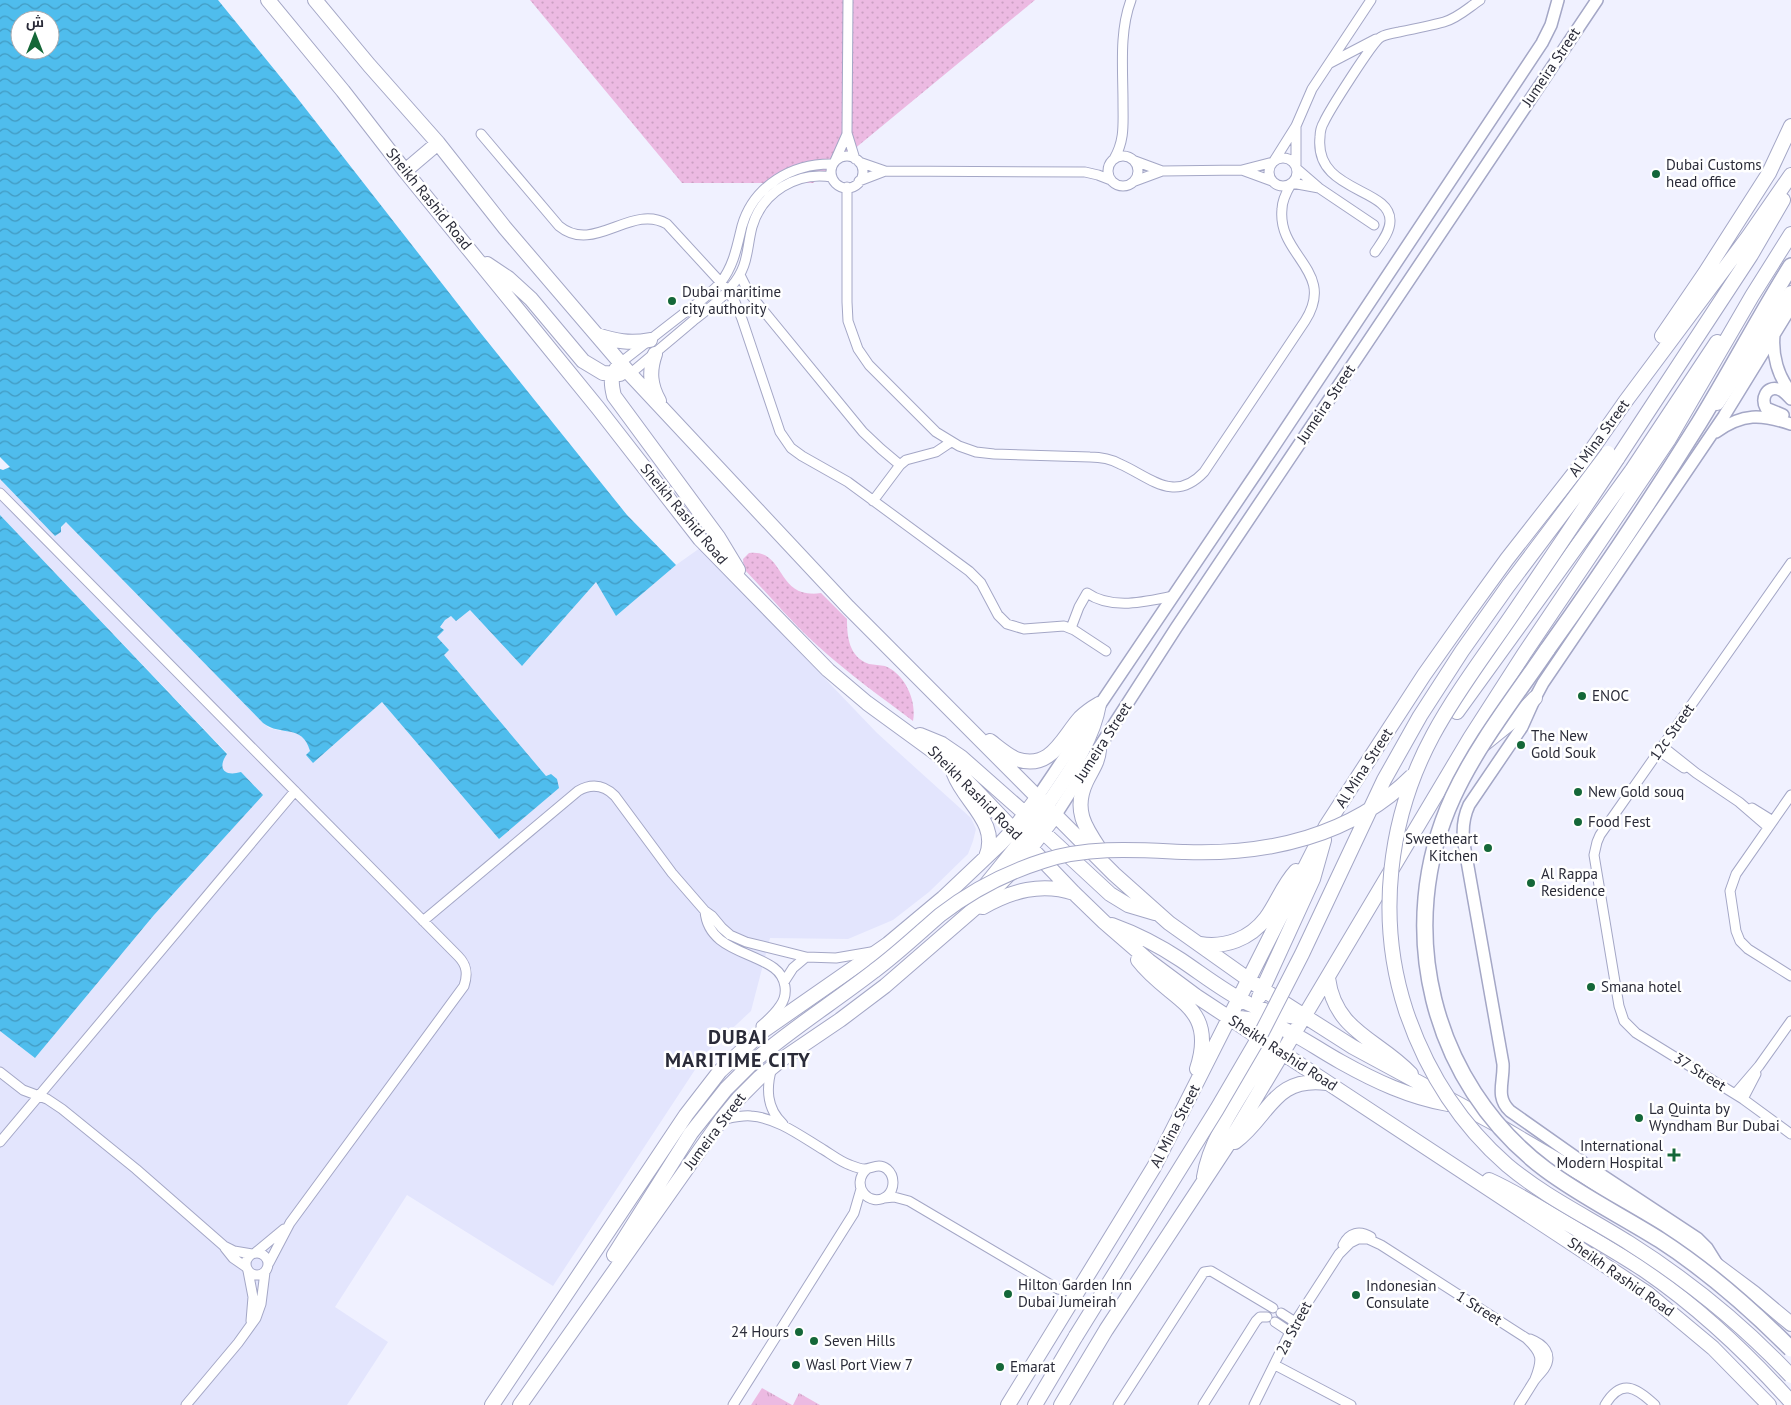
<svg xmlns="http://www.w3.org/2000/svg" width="1791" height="1405" viewBox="0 0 1791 1405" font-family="'PT Sans',Cairo,sans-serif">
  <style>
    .built { fill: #e3e5fd }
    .grass { fill: url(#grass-dots) }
    .park { fill: url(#park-tufts) }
    .water { fill: url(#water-waves); fill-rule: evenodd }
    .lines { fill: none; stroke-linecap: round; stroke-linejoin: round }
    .street-casing { stroke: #a4a7c6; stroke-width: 11 }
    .secondary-casing { stroke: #a4a7c6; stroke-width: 14 }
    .primary-casing { stroke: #a4a7c6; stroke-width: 16 }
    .highway-casing { stroke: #a4a7c6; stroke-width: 18 }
    .street { stroke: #fff; stroke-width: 9 }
    .secondary { stroke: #fff; stroke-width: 11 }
    .primary { stroke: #fff; stroke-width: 14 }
    .highway { stroke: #fff; stroke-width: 15 }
    .primary-bridge-casing { stroke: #a4a7c6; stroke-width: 16; stroke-linecap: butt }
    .highway-bridge-casing { stroke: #a4a7c6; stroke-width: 18; stroke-linecap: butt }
    .primary-bridge { stroke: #fff; stroke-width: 14 }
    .highway-bridge { stroke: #fff; stroke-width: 15 }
    .poi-dot { fill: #146738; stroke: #fff; stroke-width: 2 }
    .labels { text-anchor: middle; stroke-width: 5; stroke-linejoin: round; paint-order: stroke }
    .street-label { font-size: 15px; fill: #2a2b38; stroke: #fff }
    .poi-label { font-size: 15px; fill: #2a2b38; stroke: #fff; text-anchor: start }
    .district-label { font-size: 20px; font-weight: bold; letter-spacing: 1px; fill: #2a2b38; stroke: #fff }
  </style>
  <defs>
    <pattern id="grass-dots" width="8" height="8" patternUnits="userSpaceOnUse" patternTransform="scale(1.25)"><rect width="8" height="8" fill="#ecbae2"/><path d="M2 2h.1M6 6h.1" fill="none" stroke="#cba0c3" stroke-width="1.8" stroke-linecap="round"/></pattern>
    <pattern id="park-tufts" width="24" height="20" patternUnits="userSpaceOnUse" patternTransform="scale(1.25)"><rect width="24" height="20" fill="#ecbae2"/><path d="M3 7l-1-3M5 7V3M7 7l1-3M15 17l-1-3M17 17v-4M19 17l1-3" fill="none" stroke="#cba0c3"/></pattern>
    <pattern id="water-waves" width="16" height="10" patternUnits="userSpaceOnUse" patternTransform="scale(1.25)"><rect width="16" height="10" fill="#4fbded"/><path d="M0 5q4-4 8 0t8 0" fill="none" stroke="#429ac1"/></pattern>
  </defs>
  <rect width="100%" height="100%" fill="#f0f1ff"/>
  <path class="built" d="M0,479L55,536L66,522L263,723L269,728L281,731H291L297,733L305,739L308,744L313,763L382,702L499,839L551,774L546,776L444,655L436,637L444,630L440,628L445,620L451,616L456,620L470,610L522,666L596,582L616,616L676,565L700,548L877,733L971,818L976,829L973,841L968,854L929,892L893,920L848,939L770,938L751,1011L706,1053L553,1286L407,1195L335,1307L388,1342L347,1405H0V1031L35,1058L154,915L262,795L234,774L227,773L222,768V762L227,753L0,515Z"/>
  <path class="grass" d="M530,0H1035L813,183H682Z
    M749,553C786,548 775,600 821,593L847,619C847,637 849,657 869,664C874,665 880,665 885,666C905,674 917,701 913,721C881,697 849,674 819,647C792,623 769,595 744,569L743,559Z"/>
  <path class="park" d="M762,1388L792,1405H751Z
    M799,1393L820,1405H793Z"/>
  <path class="water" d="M0,0H218L291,90L479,331L627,515L676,565L616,616L596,582L522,666L470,610L456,621L451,616L445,620L440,627L444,630L437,637L449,650L444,655L546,776L551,774L557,779L559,788L499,839L382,702L313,763L306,755L310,751C302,723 281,737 263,723L66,522L61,527V532L55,536L0,479V469L3,470L10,467L0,457ZM20,20H50V50H20Z
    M0,515L227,754C217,768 224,777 241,772L263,795L154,915L35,1058L0,1031Z"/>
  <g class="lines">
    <g class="street-casing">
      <path id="street" d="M848,0L847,133L855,159
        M1330,63L1376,39
        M1296,127V165
        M481,134L559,226C594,255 631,203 667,224L724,286L735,302L742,319L780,432L791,448L802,456L848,482L969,571L981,583L998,615L1007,624L1024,629L1064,626L1074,630L1106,651
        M1108 171a15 15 0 1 1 30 0a15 15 0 1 1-30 0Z
        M831 172a16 16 0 1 1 32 0a16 16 0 1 1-32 0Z
        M1269 172a14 14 0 1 1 28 0a14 14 0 1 1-28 0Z
        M1114,159C1125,140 1123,124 1123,103C1123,69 1119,32 1131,0
        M835,161L847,134
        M1135,161L1162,171
        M1274,161L1296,126L1312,89L1371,0
        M859,162L885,171
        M1297,169L1319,188L1374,225
        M1242,170L1272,181
        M859,181L885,171L1085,172L1098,175L1111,180
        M1135,181L1162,171L1242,170L1273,162
        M1292,183L1319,188
        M847,187V302L848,321L858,349L869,365L936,432L959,446L976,452L994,454L1090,457C1101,457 1111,459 1120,464C1150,477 1174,504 1204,472L1305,321C1337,271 1277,256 1282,209C1282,200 1287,191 1291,184
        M1375,252C1381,243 1390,232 1390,221C1391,187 1314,193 1320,137C1320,132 1321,127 1324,122C1329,111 1373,41 1381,37C1386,34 1393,33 1399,32C1414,29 1429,26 1444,22C1458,18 1468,8 1480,0
        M740,275L749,293L863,432L881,449L900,465
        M620,363C641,347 662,330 683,314C696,304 710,295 721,282C734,265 737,246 742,226C754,185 793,163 833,164
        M630,374C651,356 673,338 694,320C707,310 721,300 731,287C749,266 746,251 752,227C762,192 797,171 832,177
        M0,493L458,956C467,965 468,974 464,986L290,1223L269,1263
        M873,501L900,465L906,460L936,452L951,442
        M1791,563L1600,835L1597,842L1594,855L1619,1006L1624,1021L1636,1033L1743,1099L1791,1134
        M1071,628L1079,607L1087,593C1111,610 1146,602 1173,596
        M1662,746L1696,773L1739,802L1768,827
        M1659,751L1684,768
        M1791,795L1736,874L1730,891L1736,931L1740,941L1748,949L1791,976
        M1752,808L1773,821
        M705,911C708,949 751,951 774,968C786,977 789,994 780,1006C775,1014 768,1020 761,1026
        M423,921L578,791C592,783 604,785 615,796L672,873L705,911L712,916L722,928L730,935L746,942L806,957L836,958L871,952
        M784,982L793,968L806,957
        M772,1067C766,1088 766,1108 783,1124
        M0,1072L23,1090L47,1099L62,1109L136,1169L224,1246L234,1251L252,1254
        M1735,1094L1759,1066L1791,1021
        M1743,1099L1756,1074
        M721,1120C731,1118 741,1115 751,1116C778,1118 802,1137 824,1150C832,1155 841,1162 850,1165C855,1167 861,1169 865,1169C873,1168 879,1163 887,1169C895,1176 895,1189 887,1196C870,1209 849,1185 867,1169
        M0,1142L295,791
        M884,1198L894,1197L909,1201L1058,1289L1069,1291L1080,1290
        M1343,1245C1349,1232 1360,1230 1371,1237
        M225,1248L233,1258L246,1267
        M246 1264a11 11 0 1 1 22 0a11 11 0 1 1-22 0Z
        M255,1253L284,1229
        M248,1271L253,1297L251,1321
        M1281,1313L1295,1322
        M1275,1322L1290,1332
        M1275,1365L1351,1405
        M186,1405L238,1343L256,1318L261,1304L265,1272
        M733,1405L854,1213L861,1189
        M1118,1405L1204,1272L1211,1271L1273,1308
        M1203,1405L1256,1321L1260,1317H1267
        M1254,1405L1295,1322L1339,1254L1350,1243L1358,1239H1368L1381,1245L1526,1338C1542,1353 1543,1359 1535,1379
        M1519,1405C1524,1397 1529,1389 1534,1381C1537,1377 1541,1373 1544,1369C1554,1354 1543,1344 1530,1339
        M1605,1405C1621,1378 1636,1387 1655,1405"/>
    </g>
    <g class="secondary-casing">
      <path id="secondary" d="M1774,335C1772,355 1778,377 1791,392
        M1783,415L1766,408C1761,399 1766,386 1778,389C1783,390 1787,395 1791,399
        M1716,432C1743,413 1761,414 1791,424
        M1037,798L1259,469L1542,43L1551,25L1558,0
        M1055,816L1176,628L1597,0
        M1717,1264L1707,1248L1697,1238L1588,1166L1510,1111C1495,1097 1504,1082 1503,1064L1464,844C1462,830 1463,818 1469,805L1522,727L1535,698L1543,683L1724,416L1791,307"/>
    </g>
    <g class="primary-casing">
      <path id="primary" d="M268,0L343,91L405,171L598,408L700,539L828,670L867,703L937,754L964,778L1074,893L1104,922L1149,961L1196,996L1647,1293L1713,1348L1769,1405
        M315,0L369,65L438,143L505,228L630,374L848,607L1114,874L1169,923L1262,989L1353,1047L1501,1127L1581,1174L1691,1246L1754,1293L1791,1324
        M405,171L438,143
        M487,264L508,278L531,299L583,361L603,373L620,374
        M597,335C615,341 630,344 650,340
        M1662,336L1705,273L1769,173L1791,126
        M655,354C649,371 650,385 659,401
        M620,363C611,376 610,380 614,396L718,537L738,570
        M1717,403L1791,293
        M1617,459L1751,255L1783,200
        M1457,712L1632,470L1717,342
        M920,735L942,744L961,757L1029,817L1044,819L1055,816
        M990,741C998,747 1007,755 1016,759C1051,771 1062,738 1080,718C1086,712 1092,708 1099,704
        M1484,744L1515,719L1535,698
        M1099,750C1098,763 1091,771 1086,782C1072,812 1087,830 1103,854
        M954,774C965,803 1000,823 986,857
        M1042,813C1064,779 1092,745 1099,704
        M1013,830L1030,828L1043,832L1110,894L1128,905L1155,913
        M984,887L1027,834
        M983,907C1012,891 1041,882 1074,893
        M1112,925C1137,934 1160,946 1181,960C1221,987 1254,1017 1305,1017
        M1200,944C1225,948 1250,939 1266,918C1277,903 1283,885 1296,871
        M1138,960C1170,1002 1218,1004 1197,1069
        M1328,978C1335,1032 1378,1039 1411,1074
        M1259,997L1313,879L1324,840
        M1229,1018C1279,1017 1301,1040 1341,1062C1375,1081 1409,1097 1448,1104
        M1235,1142C1270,1116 1273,1076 1327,1083
        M1204,1177C1211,1131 1252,1082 1273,1041L1277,1031L1278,1017
        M1489,1180C1516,1192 1540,1208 1566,1223C1592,1238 1618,1253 1644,1270C1698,1307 1747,1353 1791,1402
        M614,1255L691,1133L726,1089L753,1062
        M492,1405L686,1115L720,1071L763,1031L888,944L943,898L1000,844L1013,830L1037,798
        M520,1405L721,1120L739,1098L759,1078L781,1060L840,1020L885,986L982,902L1017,866L1055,816
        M1008,1405L1154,1167L1326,826L1424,675L1465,617L1507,559L1583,462L1625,402L1748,237L1791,175
        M1035,1405L1076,1336
        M1061,1405L1106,1330L1227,1146L1470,738L1524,654L1669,439L1752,296L1791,234"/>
    </g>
    <g class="highway-casing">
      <path id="highway" d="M1547,650C1600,576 1651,500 1699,423C1731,371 1759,317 1791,266"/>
    </g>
    <use href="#street" class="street"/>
    <use href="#secondary" class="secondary"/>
    <use href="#primary" class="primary"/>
    <use href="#highway" class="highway"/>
    <g class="primary-bridge-casing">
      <path id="primary-bridge" d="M1617,459C1582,512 1546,565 1510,618C1484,656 1455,694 1433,735C1388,818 1376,920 1406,1011C1426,1070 1460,1124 1507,1165C1545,1197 1588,1217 1629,1243C1689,1281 1743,1325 1791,1376
        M753,1062C791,1029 834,1002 874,971C897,954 918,934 940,915C971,891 1005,873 1043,861C1089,846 1138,850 1185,852C1268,855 1352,836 1412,776
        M1076,1336L1217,1109L1262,1032L1302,954L1384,780L1420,716L1462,651L1508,586L1608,453"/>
    </g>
    <g class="highway-bridge-casing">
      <path id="highway-bridge" d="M1547,650C1515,697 1477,745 1453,797C1393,927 1431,1083 1545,1169C1581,1196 1622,1216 1660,1240C1708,1271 1751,1309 1791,1349"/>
    </g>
    <use href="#primary-bridge" class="primary-bridge"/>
    <use href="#highway-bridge" class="highway-bridge"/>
  </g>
  <g class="poi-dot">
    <circle cx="1656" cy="174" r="5"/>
    <circle cx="672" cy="301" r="5"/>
    <circle cx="1582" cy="696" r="5"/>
    <circle cx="1521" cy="745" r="5"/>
    <circle cx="1578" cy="792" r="5"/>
    <circle cx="1578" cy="822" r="5"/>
    <circle cx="1488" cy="848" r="5"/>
    <circle cx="1531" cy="883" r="5"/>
    <circle cx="1591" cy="987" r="5"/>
    <circle cx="1639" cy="1118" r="5"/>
    <path d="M1671.5 1147.5h5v5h5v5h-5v5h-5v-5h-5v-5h5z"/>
    <circle cx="1008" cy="1294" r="5"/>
    <circle cx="1356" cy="1295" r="5"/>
    <circle cx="799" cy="1332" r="5"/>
    <circle cx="814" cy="1341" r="5"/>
    <circle cx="796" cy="1365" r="5"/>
    <circle cx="1000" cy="1367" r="5"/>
  </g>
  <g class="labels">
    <g class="street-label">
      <text transform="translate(1551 67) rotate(-56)" y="5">Jumeira Street</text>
      <text transform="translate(429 199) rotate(51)" y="5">Sheikh Rashid Road</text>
      <text transform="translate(1326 404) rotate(-56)" y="5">Jumeira Street</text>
      <text transform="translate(1599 438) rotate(-54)" y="5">Al Mina Street</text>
      <text transform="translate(684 514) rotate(50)" y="5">Sheikh Rashid Road</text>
      <text transform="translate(1672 732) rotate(-55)" y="5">12c Street</text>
      <text transform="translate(1103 742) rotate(-57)" y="5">Jumeira Street</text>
      <text transform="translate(1364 768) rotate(-57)" y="5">Al Mina Street</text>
      <text transform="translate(975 793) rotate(45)" y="5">Sheikh Rashid Road</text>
      <text transform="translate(1283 1053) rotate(33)" y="5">Sheikh Rashid Road</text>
      <text transform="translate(1700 1072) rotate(32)" y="5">37 Street</text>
      <text transform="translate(1175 1126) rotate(-63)" y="5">Al Mina Street</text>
      <text transform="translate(715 1131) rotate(-53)" y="5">Jumeira Street</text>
      <text transform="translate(1621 1277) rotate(35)" y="5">Sheikh Rashid Road</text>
      <text transform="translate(1479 1308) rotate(32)" y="5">1 Street</text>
      <text transform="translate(1294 1328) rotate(-62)" y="5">2a Street</text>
    </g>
    <g class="poi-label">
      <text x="1666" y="170">Dubai Customs<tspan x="1666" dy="17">head office</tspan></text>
      <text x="682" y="297">Dubai maritime<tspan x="682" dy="17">city authority</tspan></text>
      <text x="1592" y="701">ENOC</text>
      <text x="1531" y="741">The New<tspan x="1531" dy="17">Gold Souk</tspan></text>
      <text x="1588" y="797">New Gold souq</text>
      <text x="1588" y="827">Food Fest</text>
      <text x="1478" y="844" text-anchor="end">Sweetheart<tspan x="1478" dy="17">Kitchen</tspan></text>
      <text x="1541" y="879">Al Rappa<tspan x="1541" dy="17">Residence</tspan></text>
      <text x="1601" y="992">Smana hotel</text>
      <text x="1649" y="1114">La Quinta by<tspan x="1649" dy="17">Wyndham Bur Dubai</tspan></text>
      <text x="1663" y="1151" text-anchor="end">International<tspan x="1663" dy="17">Modern Hospital</tspan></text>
      <text x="1018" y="1290">Hilton Garden Inn<tspan x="1018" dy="17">Dubai Jumeirah</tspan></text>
      <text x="1366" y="1291">Indonesian<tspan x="1366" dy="17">Consulate</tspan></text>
      <text x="789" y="1337" text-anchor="end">24 Hours</text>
      <text x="824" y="1346">Seven Hills</text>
      <text x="806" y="1370">Wasl Port View 7</text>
      <text x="1010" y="1372">Emarat</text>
    </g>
    <g class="district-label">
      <text x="738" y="1044">DUBAI<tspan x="738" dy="23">MARITIME CITY</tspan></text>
    </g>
  </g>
  <g transform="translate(35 35)"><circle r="24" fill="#ffffff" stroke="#aaaaaf"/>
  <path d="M0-4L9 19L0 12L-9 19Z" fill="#146738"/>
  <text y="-8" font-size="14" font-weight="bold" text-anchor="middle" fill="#2a2b38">ش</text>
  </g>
</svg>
